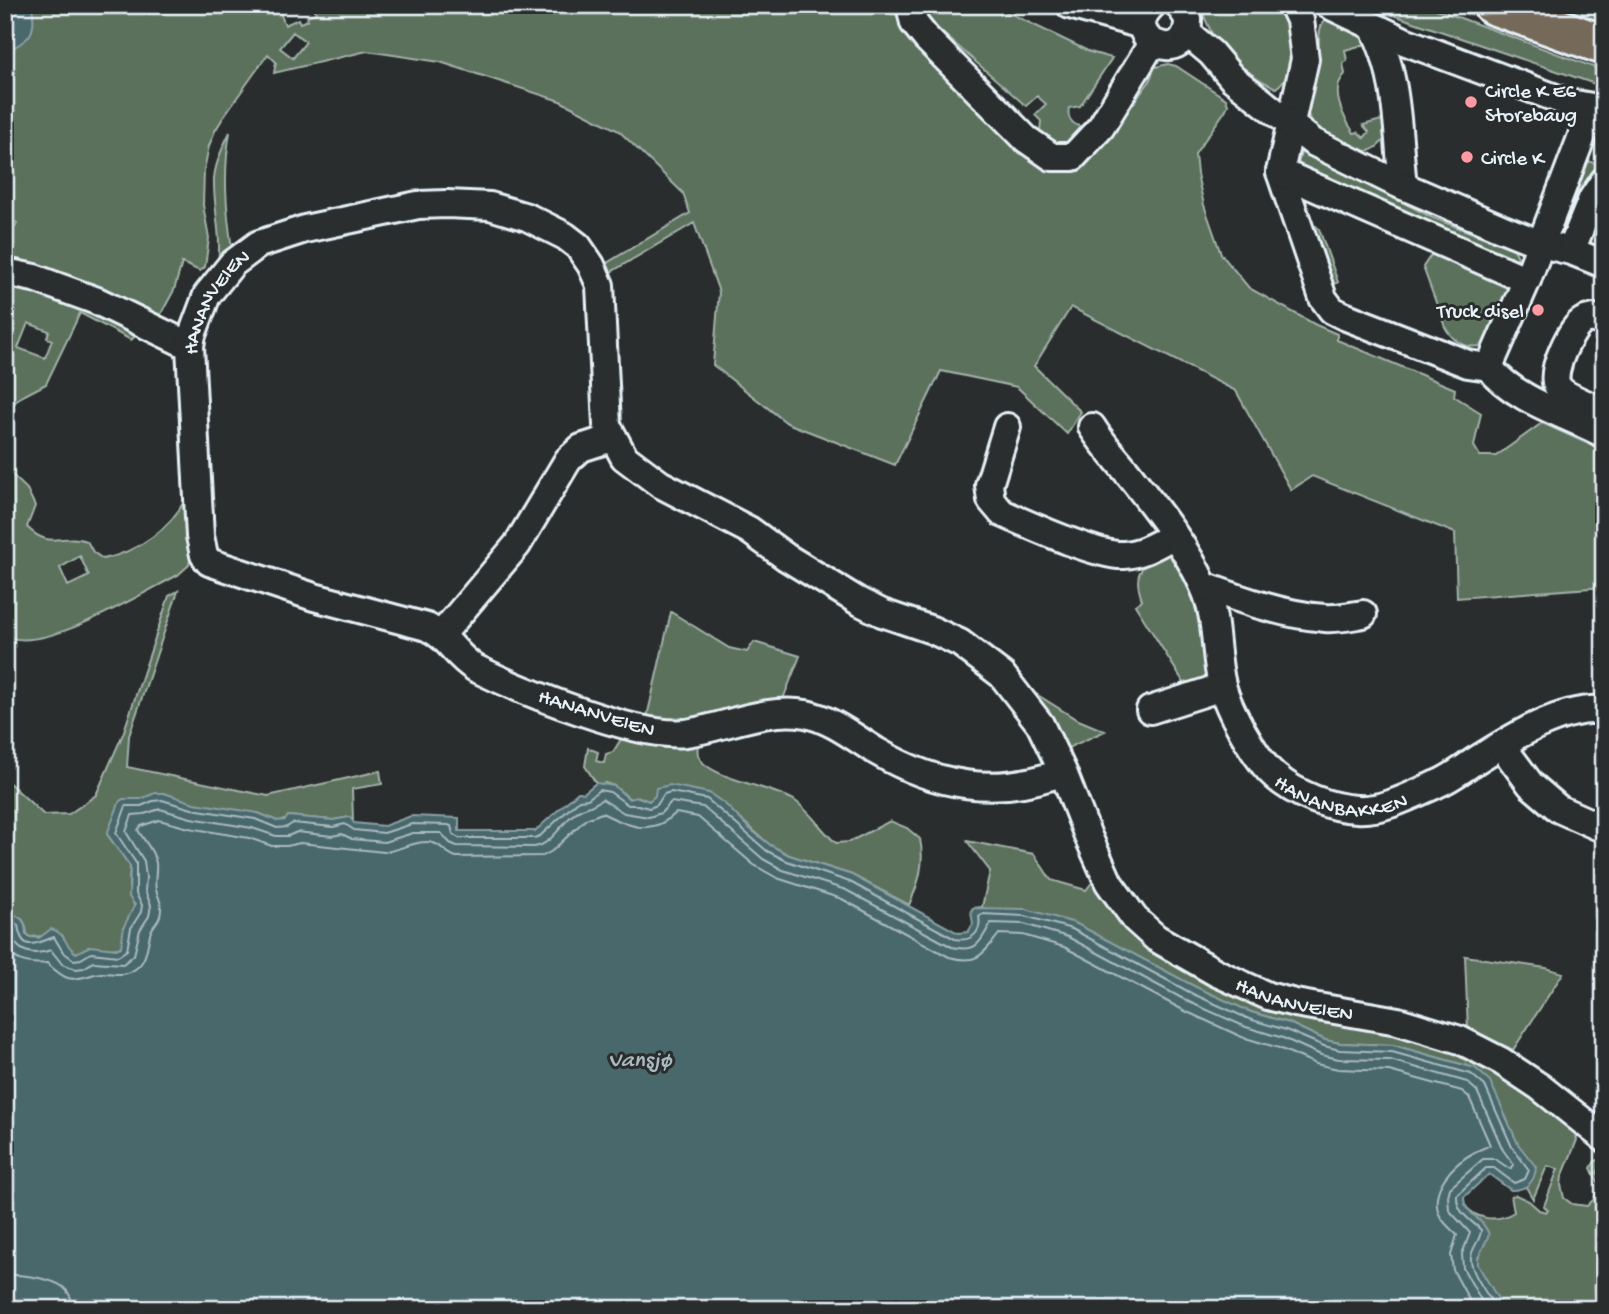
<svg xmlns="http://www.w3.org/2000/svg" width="1609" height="1314" viewBox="0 0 1609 1314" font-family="'Gochi Hand',sans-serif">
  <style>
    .green { fill: #5c715c; stroke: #a2b1aa; stroke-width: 2; fill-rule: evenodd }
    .water { fill: #4a686c; stroke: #899fa4; stroke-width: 2 }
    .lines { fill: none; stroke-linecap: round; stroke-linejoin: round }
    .shore { stroke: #a9bac0; stroke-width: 2 }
    .minor-casing { stroke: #e8f1f8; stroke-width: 32 }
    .highway-casing { stroke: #e8f1f8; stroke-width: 44 }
    .minor { stroke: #2a2d2e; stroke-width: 26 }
    .highway { stroke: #746a5a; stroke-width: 38 }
    .poi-dot { fill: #ff9aa2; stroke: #2a2d2e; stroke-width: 2.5 }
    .labels { text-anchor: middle; stroke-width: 6; stroke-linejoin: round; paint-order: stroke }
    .poi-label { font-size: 21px; fill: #e8f1f8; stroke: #2a2d2e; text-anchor: start }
    .street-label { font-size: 21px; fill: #e8f1f8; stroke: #2a2d2e }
    .water-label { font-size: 23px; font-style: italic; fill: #a9bac0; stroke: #2a2d2e }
  </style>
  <rect width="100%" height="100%" fill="#2a2d2e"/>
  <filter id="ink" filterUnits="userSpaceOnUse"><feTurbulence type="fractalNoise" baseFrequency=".0143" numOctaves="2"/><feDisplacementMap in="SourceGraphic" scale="14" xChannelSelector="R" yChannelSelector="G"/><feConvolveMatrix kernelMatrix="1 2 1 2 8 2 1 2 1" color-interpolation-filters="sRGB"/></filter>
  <g filter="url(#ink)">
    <path class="green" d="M31,5H277L285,25L298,19L300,23L308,20L307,16L316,13L313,5H899L1029,152L1103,145L1149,82L1155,67L1168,64L1176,66L1226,99L1228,105L1225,111L1195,154L1197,174L1204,205L1221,254L1249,288L1316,325L1337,334V340L1455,389L1454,396L1481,413L1474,446L1480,456H1496L1542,423L1604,451V587L1457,598L1455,533L1312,476L1291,490L1236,391L1071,307L1034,366L1081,412L1067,434L1017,387L941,371L895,465L787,423L713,365L719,292L694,223L611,272L607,263L690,213L683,193L619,131L560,101L440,62L367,51L274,73L276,62L268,54L226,113L215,131L209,146L204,170L203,205L209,238L205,267L200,271L182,263L174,290L160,316L5,267V244L17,223L5,216V23ZM293,32L306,42L293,58L280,48Z
      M922,5H993L1090,52L1112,58L1080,106L1069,108C1066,121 1076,127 1087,127L1084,139L1058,148L1039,140L1041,121L1035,115L1046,104L1037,96L1026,106L929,21Z
      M1199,5H1280C1292,31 1301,69 1276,88C1259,79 1238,69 1225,54C1213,41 1207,21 1199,5Z
      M1364,5H1424L1436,9L1604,71V87Z
      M1544,5H1578L1604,15V28Z
      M1326,18L1361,34L1366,44L1345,50L1347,61L1343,63L1345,74C1329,90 1343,117 1354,133L1358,132L1364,138L1369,132L1363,125L1385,119L1384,140C1379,145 1374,151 1366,151C1350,153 1310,128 1307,111C1305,97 1316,69 1318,53C1320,40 1317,28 1326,18Z
      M230,132C223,172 226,209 232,249L218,263C222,234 213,207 214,179C215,163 223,146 230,132Z
      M1305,151L1431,217L1514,249L1518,257L1513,263L1340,188L1298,164L1301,153Z
      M1586,160L1597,164L1570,223L1565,221Z
      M1316,226L1319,229L1338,282L1332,286L1310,228Z
      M1438,254L1514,284L1485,345C1467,350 1454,343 1445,327L1423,267L1431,255Z
      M5,280L141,331L131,340L80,313L46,384L19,398L5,413ZM28,323L49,331L47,338L52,340L45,358L18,348Z
      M5,468L27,489L35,506L27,527C51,551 62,532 87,541L93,552L103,559C137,552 173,528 187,495L191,554L189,565L178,575C144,592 40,657 5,635ZM80,556L89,576L68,586L60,568Z
      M1159,553C1167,553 1174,553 1179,559C1202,583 1205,637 1211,668L1205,679L1186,686L1135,605L1142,600C1133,575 1139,568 1159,553Z
      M178,591L129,736L127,767L268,796L380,771L382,784L352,789L353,820L350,817L333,820L288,816L286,820L277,821L258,813L113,824L107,834L130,866L129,886L135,909L131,912L122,945L119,948L76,953L68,947L62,935L30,937L27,934C25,916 20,918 5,911V779L44,815L69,814L96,795L123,734L169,596Z
      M671,612L729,648L747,652L754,642L800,656L783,699L738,708L697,725L646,721Z
      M1029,694H1036L1076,719L1105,731L1068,748L1063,746Z
      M623,736L699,739C698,743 697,750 698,755C705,778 773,787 794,800C810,811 821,830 836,843L849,842L890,821L907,828L920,839C925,863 919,883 909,905L852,875L789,855L770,845L738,817L646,800L638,797L630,799L614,786L605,783L606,799L578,792L584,793L596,783L585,766L588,748L598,752L596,761L604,763L606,754L613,752Z
      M967,841L1034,854L1051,880L1086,890L1094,880L1155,952L1213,985L1419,1037L1494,1067L1571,1124L1577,1140L1562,1177L1561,1185L1564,1198L1572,1204L1587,1206L1594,1199L1600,1187L1591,1168L1595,1161L1604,1159L1597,1173L1604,1177V1309H1504L1503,1306L1485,1309L1463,1204C1476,1220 1497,1223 1514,1212L1511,1196L1516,1195L1529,1201L1539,1210L1546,1212L1548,1210L1544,1206L1558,1169L1547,1166L1533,1199L1526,1187L1511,1190L1489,1174L1468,1066L1393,1045L1340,1043L1325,1040L1289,1023L1251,1012L971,911L973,908L982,907L990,871Z
      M1465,956L1546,968L1563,973L1513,1050L1468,1030Z"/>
    <path class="water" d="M5,5H32C36,35 32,38 5,52Z
      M596,783L614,786L629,799L638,797L649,801L655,796L656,788L670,785L709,793L725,804L749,828L770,845L789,855L852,875L958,933L968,932L973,924L971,911L973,908L1026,909L1075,923L1196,987L1251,1012L1289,1023L1325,1040L1340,1043L1393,1045L1475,1068L1490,1081L1518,1144L1536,1167C1535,1183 1525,1190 1511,1190L1489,1174L1464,1197C1463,1213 1485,1219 1489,1235L1478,1258V1265L1504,1309H67L14,1300L5,1301V911C20,918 25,916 26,934L30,937L39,938L51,929C65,932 65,946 76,953L90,946L116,949L121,947L124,926L135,905L129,897L130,866L107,834L120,801L123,799H141L155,793H164L194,803L258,813L277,821L285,820L288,816L333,820L350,817L354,823L384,826L411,816L459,818V831H535L578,792L584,793Z"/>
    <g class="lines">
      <path class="shore" d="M5,919L18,925C22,954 36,943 54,937L63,952L74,960L81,959L91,953L118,956L127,950L131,928L141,912L142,905L136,894V863L116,833L126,806H141L153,801L162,800L192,809L255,819L277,828L287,827L293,823L333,827L345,824L354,830L384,833L412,824L448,825L451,826L453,834L459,838H534L540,836L579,800L588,799L599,790L610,792L628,805H638L649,808L657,805L664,794L671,792L707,799L767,851L787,861L850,882L955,939C971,942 982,933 979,917L982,914L1025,916L1072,929L1193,994L1249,1019L1286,1030L1324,1046L1340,1050L1392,1052L1471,1074L1485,1086L1512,1147L1529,1170L1525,1179L1514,1183L1494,1168H1486L1457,1195C1456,1213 1470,1219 1481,1230C1481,1240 1472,1247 1471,1257C1469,1271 1489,1296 1496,1309
        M5,928L10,931C15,952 32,957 51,950L62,964L76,969L84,968L93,962L123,964L134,955L140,930L149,916L151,905L145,891L146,877L144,861L126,832L132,815L144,814L160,809L191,818L252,828L276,836H288L297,832L332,836L342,834L352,839L384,842L413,833H441L450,843L457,846L534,847C555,844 563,817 582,809C590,806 595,805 602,799L624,813L649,817L661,813L671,802L703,807L763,859L783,870L846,890L952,947C979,953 980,941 991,923L1024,924L1068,937L1189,1002L1246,1027L1283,1038L1321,1055L1339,1059L1390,1060L1467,1082L1477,1091L1503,1150L1514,1165L1510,1169L1495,1159H1483L1450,1188L1448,1196L1449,1210L1470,1233L1462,1254L1463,1268L1486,1309
        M5,949C17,962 30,965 47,963C66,981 70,982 95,974C107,970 119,978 132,971C147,963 146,950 150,935C151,927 158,923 160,916C163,905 159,899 156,890C154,882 157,871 156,863C154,850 144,841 138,830L141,826L159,820L189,828L249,838L272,846H287L300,843L384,852C399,851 421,837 436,844C444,848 447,854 456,857L543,856L552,851L586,819L602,813C628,826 651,837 676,813L698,817L754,865L777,878L842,899L949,957C978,965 983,954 999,934L1023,935L1064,947L1185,1011L1242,1037L1279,1048L1316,1064L1338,1069L1389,1071L1462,1091L1469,1097L1490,1145C1485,1148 1480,1149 1475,1152C1454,1163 1429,1188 1439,1214C1443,1223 1450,1228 1457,1235L1451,1255L1453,1270L1474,1309
        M5,1275C17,1274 28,1276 39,1278C58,1282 72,1287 73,1309"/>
      <g class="minor-casing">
        <g id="minor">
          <path d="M910,5L914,23L926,38L1026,139L1052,157H1073L1101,127L1152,43"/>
          <path d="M1070,5L1142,25"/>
          <path d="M1152,5C1116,39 1190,71 1188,18L1179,5"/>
          <path d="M1293,5L1300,20L1305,59L1280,172L1323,298L1332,310L1344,316L1468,364L1489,367L1527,280L1593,107"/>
          <path d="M1329,5L1404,41L1569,103L1604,109"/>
          <path d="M1373,27C1399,75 1397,133 1403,186"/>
          <path d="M1187,33L1211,53L1232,78L1313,142L1394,182L1501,228L1541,244L1571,251L1604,264"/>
          <path d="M1280,172L1527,280"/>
          <path d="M1571,251L1592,199L1604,181"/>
          <path d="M5,272L34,278L97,301L190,346"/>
          <path d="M1604,323L1594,318C1590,319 1586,319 1583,321C1571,328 1550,371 1557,385C1562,396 1592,406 1604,412"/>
          <path d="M1489,367C1514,400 1568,415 1604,434"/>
          <path d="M1007,427L989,485L991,500L1002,513C1027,524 1099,557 1124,555C1142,554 1158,544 1174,535"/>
          <path id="s1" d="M1092,427C1103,445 1118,460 1131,477C1157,510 1187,548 1204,587C1218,618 1214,653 1222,685C1228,709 1256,760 1275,776C1295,794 1330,808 1357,809C1384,811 1414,794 1437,784C1452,778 1465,767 1478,759C1513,737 1562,706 1604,710"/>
          <path d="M1204,586C1242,600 1284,615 1325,618C1338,619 1351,616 1363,614"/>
          <path d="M442,634L517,545L568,460L581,448L612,438"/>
          <path d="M1150,710L1222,687"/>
          <path d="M1502,746L1531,785L1559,809L1604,829"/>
          <path id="s2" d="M1063,772C996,797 937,787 876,751C855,738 831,719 806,714C765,707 726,727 686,733C638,739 520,690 475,668C454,655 451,639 427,627L314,597L209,562L204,555L200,536L190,346L192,335L207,295L232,264L259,244L305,229L418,205L447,204L490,206L527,217L565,236L578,246L591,265L600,285L607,425L624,457L660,484L749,530L786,557L858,601L882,613L932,630L960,643L1002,675L1040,724L1063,772L1088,836L1109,883L1135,919L1156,938L1217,973L1268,996L1295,1003L1398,1021L1460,1040L1501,1061L1540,1087L1604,1138"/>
        </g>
      </g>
      <g class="highway-casing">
        <path id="highway" d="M1493,5L1604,45"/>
      </g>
      <use href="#minor" class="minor"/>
      <use href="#highway" class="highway"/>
    </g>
  </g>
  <g class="poi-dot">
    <circle cx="1471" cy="102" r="7"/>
    <circle cx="1467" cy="157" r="7"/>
    <circle cx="1538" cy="310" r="7"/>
  </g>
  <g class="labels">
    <g class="poi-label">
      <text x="1485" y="97">Circle K E6<tspan x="1485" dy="24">Storebaug</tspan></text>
      <text x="1481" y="164">Circle K</text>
      <text x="1524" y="317" text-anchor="end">Truck disel</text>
    </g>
    <g class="street-label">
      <text dy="7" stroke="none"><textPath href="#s2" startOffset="1181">HANANVEIEN</textPath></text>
      <text transform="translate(597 712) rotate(17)" y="7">HANANVEIEN</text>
      <text dy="7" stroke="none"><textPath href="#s1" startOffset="474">HANANBAKKEN</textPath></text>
      <text dy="7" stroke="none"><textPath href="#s2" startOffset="2711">HANANVEIEN</textPath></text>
    </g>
    <g class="water-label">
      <text x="640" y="1066">Vansjø</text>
    </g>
  </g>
  <rect width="1609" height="1314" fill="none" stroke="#2a2d2e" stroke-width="28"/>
  <rect x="14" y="14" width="1581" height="1286" fill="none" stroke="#e8f1f8" stroke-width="2.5" filter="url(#ink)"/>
</svg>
